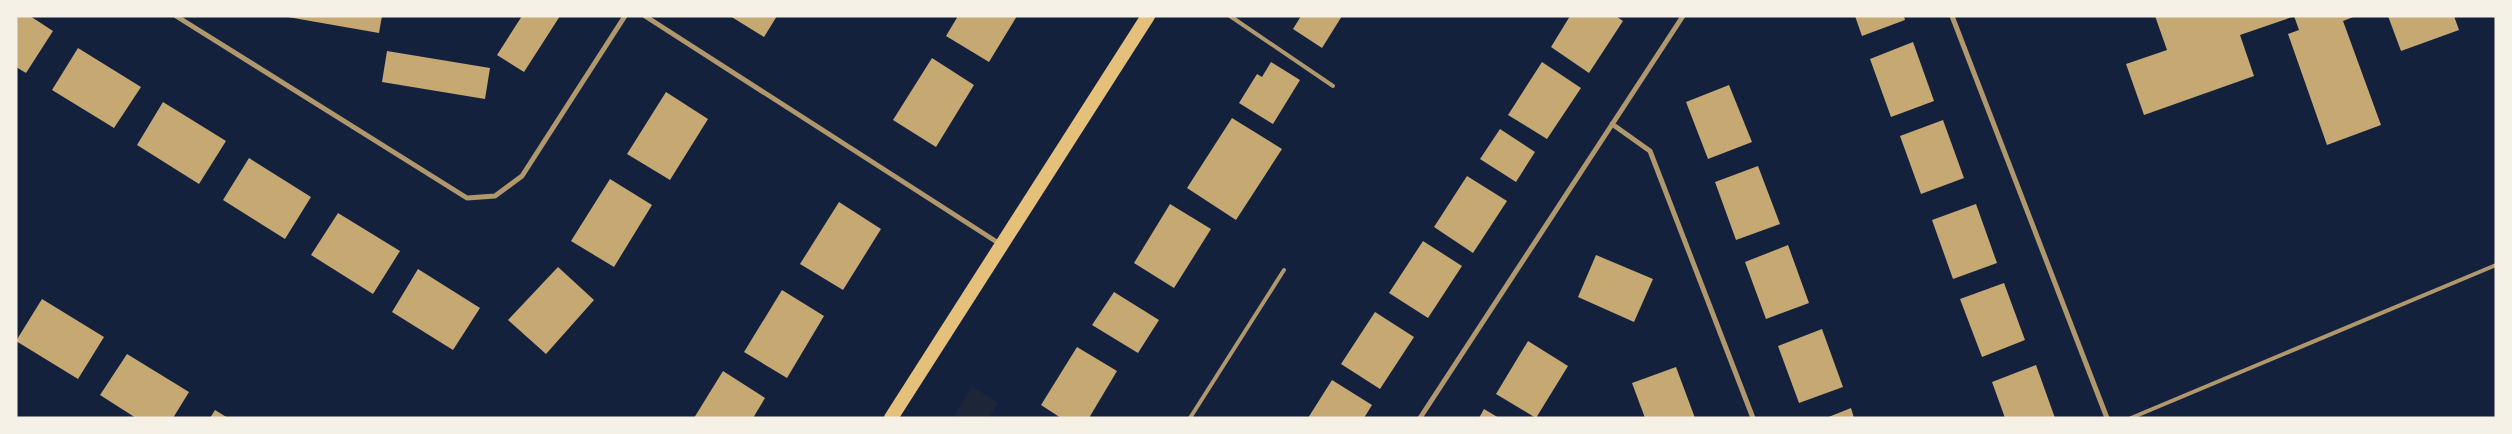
<svg xmlns="http://www.w3.org/2000/svg" width="2512" height="434" viewBox="0 0 2512 434" font-family="Roboto,sans-serif">
  <style>
    .green { fill: #1d2539 }
    .building { fill: #c6a872 }
    .lines { fill: none; stroke-linecap: round; stroke-linejoin: round }
    .service { stroke: #b1986c; stroke-width: 4 }
    .minor { stroke: #b1986c; stroke-width: 5 }
    .trunk { stroke: #e5c07b; stroke-width: 14 }
  </style>
  <rect width="100%" height="100%" fill="#14213d"/>
  <path class="green" d="M972,386L998,403L989,418H953Z"/>
  <path class="building" d="M16,16H30L53,31L26,73L16,67Z
    M282,16H382L379,33Z
    M522,16H560L524,72L497,55Z
    M730,16H777L764,37Z
    M958,16H1017L989,62L946,36Z
    M1301,16H1342L1322,48L1293,29Z
    M1570,16H1616L1623,21L1589,73L1551,47Z
    M1855,16H1904L1905,20L1862,36Z
    M2155,16H2292V17L2240,35L2254,76L2144,115L2126,64L2167,50Z
    M2294,16H2356L2343,21L2381,125L2327,145L2288,34L2299,30Z
    M2388,16H2454L2459,30L2401,51Z
    M1913,42L1934,101L1891,117L1870,59Z
    M78,48L141,87L114,128L52,90Z
    M387,51L490,68L485,99L382,82Z
    M932,58L974,85L936,147L893,120Z
    M1271,62L1300,80L1273,124L1239,103L1257,74L1262,77Z
    M1542,62L1581,88L1547,139L1508,115Z
    M1729,85L1752,142L1708,159L1686,102Z
    M666,92L708,119L670,180L627,154Z
    M163,102L226,141L199,184L137,145Z
    M1232,118L1282,149L1236,220L1187,188Z
    M1943,120L1964,178L1921,194L1900,136Z
    M1500,129L1535,152L1516,182L1480,159Z
    M249,158L311,197L285,239L223,200Z
    M1758,166L1780,224L1736,240L1715,182Z
    M1467,176L1507,201L1473,253L1434,227Z
    M610,179L652,205L614,267L571,241Z
    M839,202L881,229L843,290L800,264Z
    M1170,204L1211,229L1174,288L1134,263Z
    M1976,204L1997,263L1953,279L1932,220Z
    M338,213L400,251L373,294L311,255Z
    M1423,241L1462,266L1428,318L1389,293Z
    M1788,245L1809,303L1766,319L1745,262Z
    M1596,255L1653,279L1634,322L1578,297Z
    M558,267L594,300L546,354L508,320Z
    M418,269L480,308L453,350L392,312Z
    M2004,283L2025,340L1982,357L1960,299Z
    M782,290L824,316L787,378L744,352Z
    M1114,292L1159,320L1138,353L1092,325Z
    M42,299L104,337L78,379L16,341Z
    M1375,312L1414,337L1380,389L1341,364Z
    M1822,329L1843,387L1799,403L1778,346Z
    M1528,341L1568,366L1536,418L1496,394Z
    M1077,347L1117,371L1089,418H1061L1041,405Z
    M127,354L189,392L173,418H136L100,395Z
    M2036,365L2055,418H2005L1992,382Z
    M1676,367L1695,418H1645L1632,383Z
    M723,371L765,398L753,418H694Z
    M1332,380L1372,405L1364,418H1308Z
    M1851,408L1854,418H1826Z
    M1484,409L1499,418H1479Z
    M215,410L228,418H210Z"/>
  <g class="lines">
    <path class="service" d="M1230,16L1333,86
      M1190,418L1284,270
      M2131,418L2496,265"/>
    <path class="minor" d="M176,16L467,198L495,196L522,176L625,16
      M645,16L1000,244
      M1952,16L2107,418
      M1612,124L1650,151L1753,418
      M1420,418L1683,16"/>
    <path class="trunk" d="M891,418L1148,16"/>
  </g>
  <rect width="2512" height="434" fill="none" stroke="#f6f1e7" stroke-width="35"/>
</svg>
